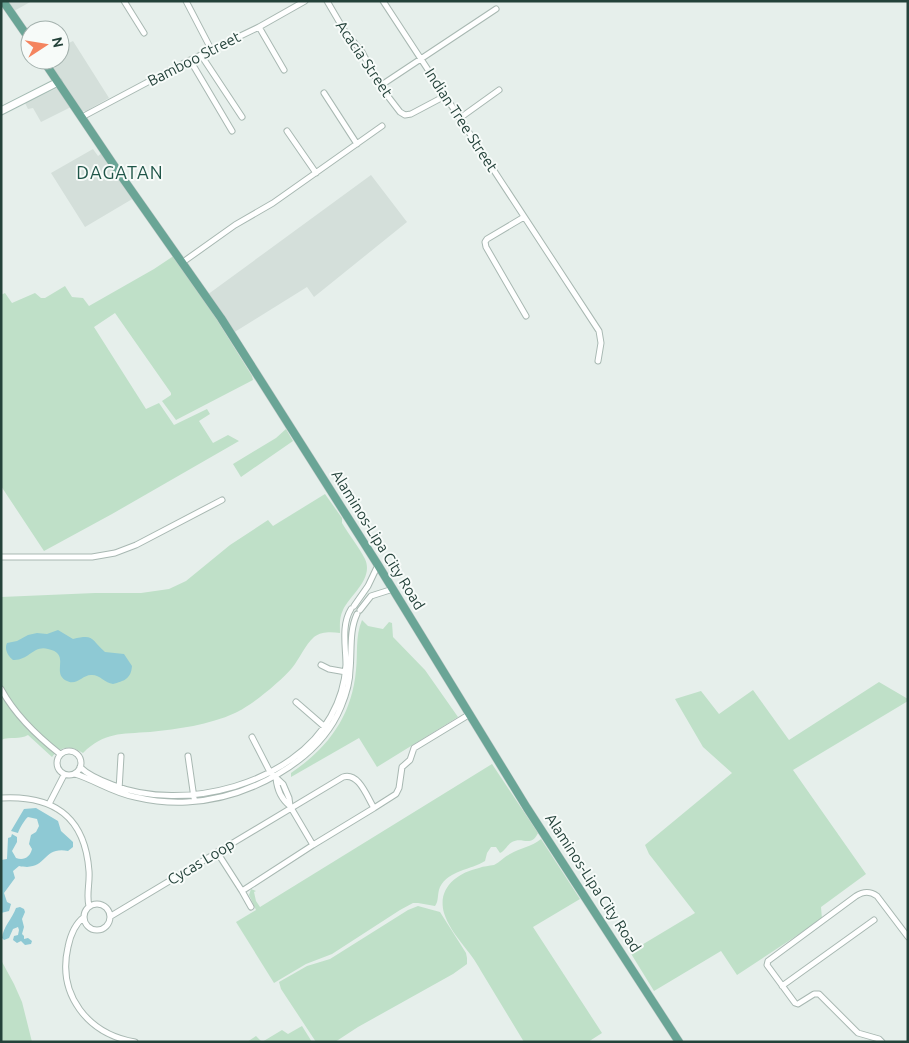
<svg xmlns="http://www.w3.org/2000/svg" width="909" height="1043" viewBox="0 0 909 1043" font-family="Ubuntu,sans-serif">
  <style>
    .built { fill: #d4dfda }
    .green { fill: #bfe0c8 }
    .water { fill: #8ec9d4 }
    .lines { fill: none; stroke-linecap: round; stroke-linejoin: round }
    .street-casing { stroke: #a8b8b2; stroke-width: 7 }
    .secondary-casing { stroke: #a4bbb3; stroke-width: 9 }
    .primary-casing { stroke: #c2cac8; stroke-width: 9 }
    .street { stroke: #fff; stroke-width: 5 }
    .secondary { stroke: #fff; stroke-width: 7 }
    .primary { stroke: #6aa596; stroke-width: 8 }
    .labels { text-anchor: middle; stroke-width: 4; stroke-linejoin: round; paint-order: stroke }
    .street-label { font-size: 15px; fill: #24423a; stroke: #f7fbf9 }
    .quarter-label { font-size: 18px; letter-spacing: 1px; fill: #1f5548; stroke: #f7fbf9 }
  </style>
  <rect width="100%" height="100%" fill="#e6efeb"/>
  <path class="built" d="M8,1H32L14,11Z
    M73,41L109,98L86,111H82L47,60H60V47Z
    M57,88L71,107L41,122L33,108L28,109L25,103Z
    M93,149L98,156L102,153L134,198L85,227L51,173Z
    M371,175L407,222L314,297L307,287L233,333L207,295Z"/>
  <path class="green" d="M175,255L191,278L252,376L253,380L176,420L162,401L171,395V393L115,313L94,327L146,409L159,403L174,425L207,409L210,414L199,421L213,443L228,435L239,441L112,514L44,551L1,486V295L5,293L12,303L35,293L41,298H45L65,286L72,297L83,298L89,306L154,269Z
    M286,429L293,441L241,477L233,464L276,438Z
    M325,494L342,518V523C349,535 359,547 365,559C374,579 350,595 343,610C339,618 340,626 340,633C332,632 322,631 314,637C305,645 300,658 292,668C281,681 250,707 235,713C209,725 178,729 150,732C121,734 104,732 83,753C70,745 61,746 52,757L28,735C20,740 10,736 1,740V597L95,593H141L169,589L186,581L230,545L268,520L273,526Z
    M362,620L368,626L383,629L389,622L392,623L393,637L425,670L458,717L377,767L359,738L291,777V773C328,748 352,716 356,670C358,653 355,637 362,620Z
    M879,682L908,699V701L793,770L866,874L821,907L822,919L737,975L721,951L654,991L630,952L695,913L649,854L645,845L732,773L703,747L675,699L701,691L719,714L753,690L789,740Z
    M492,764L538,833C531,848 522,836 512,842C507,845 505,851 500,853L496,847H491L487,853L485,861C471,870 449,870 440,887C437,894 439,901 435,906L418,903H413L400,910L332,954L306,964L274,983L236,922L256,910L249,895L251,889L256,891L254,892L256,901L260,907Z
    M541,839L580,899L533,927L602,1033L588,1042H524L481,971C471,951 451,935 444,913C437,888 457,873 479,868C484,866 489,866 494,865C500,862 504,857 510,854C520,848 531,847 541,839Z
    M418,906L440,912L466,953L467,958V964L453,974L358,1027L335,1042H316L281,989L279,982L307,966L330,959L408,910Z
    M1,960L14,984L22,1002L32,1042H1Z
    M302,1026L312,1042H247L256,1036L262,1042L282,1030L288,1034Z"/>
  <path class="water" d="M58,630L73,639C95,634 90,639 105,652L124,654L132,666C131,679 124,681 113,684C105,683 100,675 92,675C83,674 77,686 67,681C50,673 72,654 48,649C33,645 29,661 13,660C8,656 4,649 7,643L17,641L28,635L37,633L47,634Z
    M36,808L58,821L61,831L73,842V847L68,851C41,846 48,872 19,866L13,871L15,878L4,893L7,902L11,904L9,911L1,913V860L7,859L8,838L11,837L12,834L17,837V842L12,851L16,858C24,861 30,857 32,849L29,844L31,835L36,832L39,826L37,819L28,817C25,819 19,829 18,833L11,831L24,809Z
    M20,907L24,909L25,912L22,919L24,927L22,934L24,936V939L28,938L32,941L31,944L25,945L21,941L17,943L13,940L14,936L18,935L19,930L18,927L13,929L9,938L4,940L2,938C3,927 12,919 16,908Z"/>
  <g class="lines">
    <g class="street-casing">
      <path id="street" d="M124,1L144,33
        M186,1L211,49
        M327,1L344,30L362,52L380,86L400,112L405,115L411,114L445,96
        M383,1L599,331L601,343L598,361
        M259,27L284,70
        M201,55L242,117
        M190,60L232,131
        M380,86L496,9
        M324,93L357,144
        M82,117L178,66L259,27L305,1
        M460,118L499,90
        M287,131L316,173
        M524,217L487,239L485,242L486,247L526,316
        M183,262L235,225L273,203L382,126
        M1,557H92L115,553L136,545L222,500
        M354,606L368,586L378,565
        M360,610L371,596L393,589
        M321,665L329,669L346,672
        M1,689C15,715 37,736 60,754
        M296,702L326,728
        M57 763a12 12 0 1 1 24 0a12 12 0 1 1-24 0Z
        M188,756L194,798
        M80,767C89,776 102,781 113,785C183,813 294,784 331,716C340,700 345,682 346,665C346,647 341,625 351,609
        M75,774C95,780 113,793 135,797C152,801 170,803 187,802C246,799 318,763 341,707C346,695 350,682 350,670C352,651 349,631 357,614
        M276,778C277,789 281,799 290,806
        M119,790L121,756
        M1,798C54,795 85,817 89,871C90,883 86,895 89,906
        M49,804L64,775
        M374,808L396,794L399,788L402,767L410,760L414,748L470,714
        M217,852L242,891L313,845L290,806L289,798L283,784L270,772L252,737
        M242,891L251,907
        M84 917a13 13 0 1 1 26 0a13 13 0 1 1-26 0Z
        M111,916L343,777C359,772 367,797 374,808L313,845
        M84,917C75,924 70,937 68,947C57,995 88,1034 135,1042
        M782,986L874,920
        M882,1042L879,1039L858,1033L819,994H814L798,1004L795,1003L767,965L768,961L856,896C864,891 870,891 877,896L908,937"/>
    </g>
    <g class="secondary-casing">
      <path id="secondary" d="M1,111L58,82"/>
    </g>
    <g class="primary-casing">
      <path id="primary" d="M3,1L30,40
        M43,60L117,170L221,318L378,565L527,808L679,1042"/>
    </g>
    <use href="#street" class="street"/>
    <use href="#secondary" class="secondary"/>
    <use href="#primary" class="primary"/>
  </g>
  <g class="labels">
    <g class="street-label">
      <text transform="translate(194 59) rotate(-27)" y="5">Bamboo Street</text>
      <text transform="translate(364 59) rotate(56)" y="5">Acacia Street</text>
      <text transform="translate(461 120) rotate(57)" y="5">Indian Tree Street</text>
      <text transform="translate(378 540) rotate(58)" y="5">Alaminos-Lipa City Road</text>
      <text transform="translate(201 862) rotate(-31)" y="5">Cycas Loop</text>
      <text transform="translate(593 883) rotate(57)" y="5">Alaminos-Lipa City Road</text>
    </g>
    <g class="quarter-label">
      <text x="120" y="179">DAGATAN</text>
    </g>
  </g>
  <rect width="909" height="1043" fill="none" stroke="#24423a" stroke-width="5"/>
  <g transform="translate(45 45) rotate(78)"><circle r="24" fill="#f7fbf9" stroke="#a3b1ad"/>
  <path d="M0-4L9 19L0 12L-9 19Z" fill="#f4845f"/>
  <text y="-8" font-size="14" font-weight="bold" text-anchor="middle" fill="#24423a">N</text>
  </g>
</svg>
